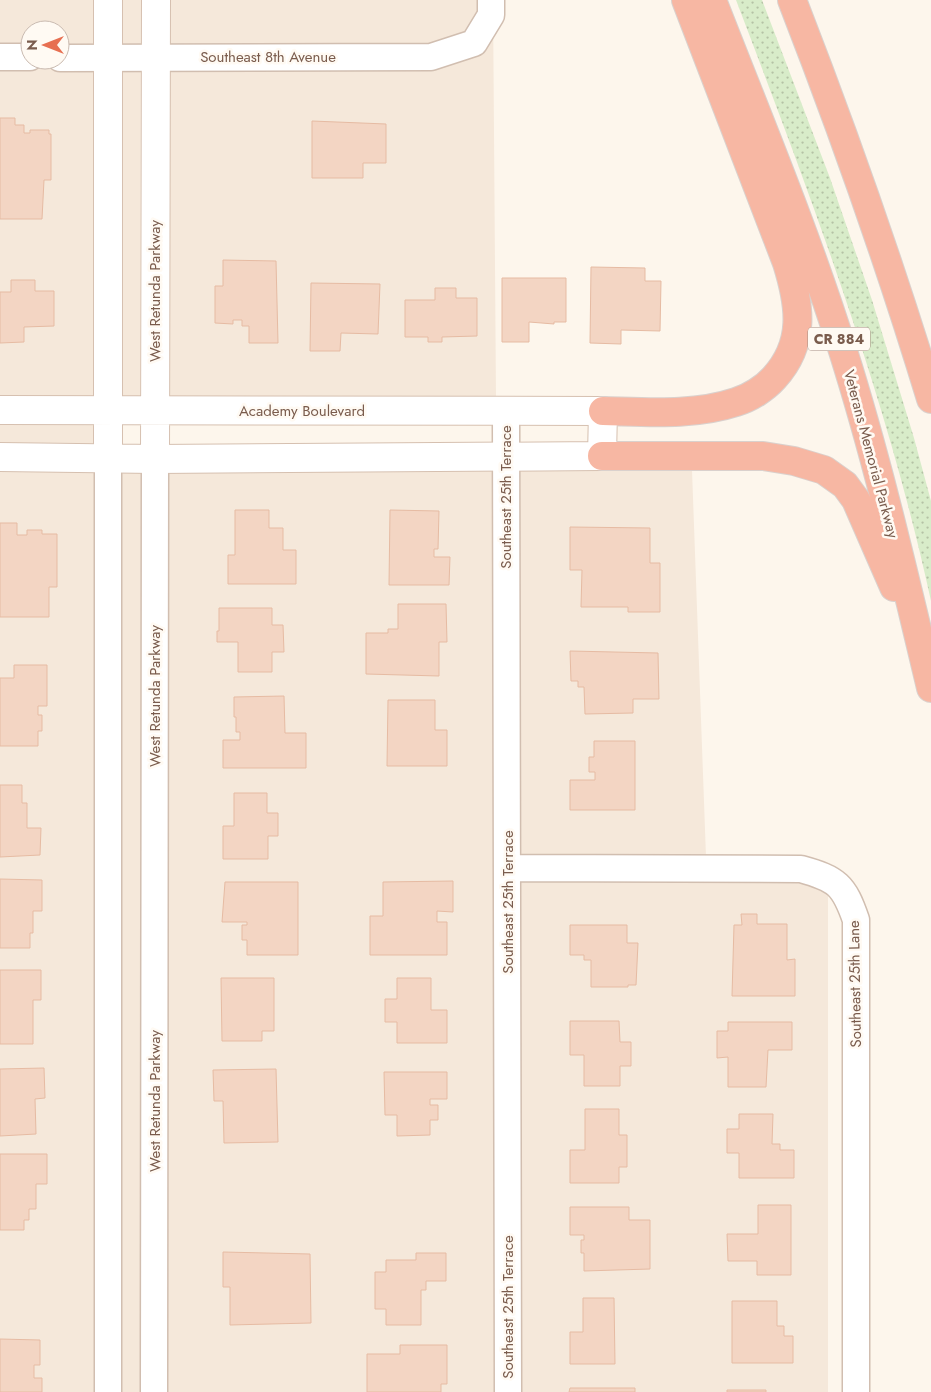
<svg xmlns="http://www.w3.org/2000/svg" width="931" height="1392" viewBox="0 0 931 1392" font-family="Jost,sans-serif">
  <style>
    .residential { fill: #f5e8da; fill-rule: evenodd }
    .grass { fill: url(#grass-dots) }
    .building { fill: #f3d5c3; stroke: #e6bba3 }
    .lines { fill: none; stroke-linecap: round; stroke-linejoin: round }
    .street-casing { stroke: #d1beb0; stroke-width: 29 }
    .secondary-casing { stroke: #d6c0b0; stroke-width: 30 }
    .highway-casing { stroke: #dad1cd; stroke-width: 30 }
    .street { stroke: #fff; stroke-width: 26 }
    .secondary { stroke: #fff; stroke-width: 28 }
    .highway { stroke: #f7b7a3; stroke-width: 28 }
    .labels { text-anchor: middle; stroke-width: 5; stroke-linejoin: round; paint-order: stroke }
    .shield { fill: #fffaf3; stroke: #a28b7f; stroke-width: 1 }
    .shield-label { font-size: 14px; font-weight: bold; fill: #7a5c4d }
    .street-label { font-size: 15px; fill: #7a5c4d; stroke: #fffaf3 }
  </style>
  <defs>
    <pattern id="grass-dots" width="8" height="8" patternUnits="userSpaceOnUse" patternTransform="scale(1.25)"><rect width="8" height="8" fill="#d8ecc9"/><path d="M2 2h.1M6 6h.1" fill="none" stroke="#b4c2a5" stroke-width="1.8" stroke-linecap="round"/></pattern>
  </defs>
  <rect width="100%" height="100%" fill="#fdf6ec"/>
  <path class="residential" d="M0,0H93V397H0ZM30,30H60V60H30Z
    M123,0H141L140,397H122Z
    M170,0H493L496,398L170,397Z
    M0,423H93V445H0Z
    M692,470L706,857L787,868L828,890V1392H0V471L169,473Z"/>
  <path class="grass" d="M736,0H762L830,178L872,300L914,438L931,501V601C886,394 811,197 736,0Z"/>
  <path class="building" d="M0,118H15V125H24V133H30V130H49V134H51V180H44L42,219H0Z
    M312,121L386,124V163H363V178H312Z
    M223,260L276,261L278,343H249V326H242V320H233V324L215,323V286H223Z
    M591,267L645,268V281H661L660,331L621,330V344L590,343Z
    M502,278H566V322H554V324L529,322V342H502Z
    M11,280H35V291H54V326L24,327V342L0,343V292H11Z
    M311,283L380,284L378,334L341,333L340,351H310Z
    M435,288H456V298H477V336L442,337V342H428V337H405V300H435Z
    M235,510H269V528H283V550H296V584H228V555H235Z
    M390,510L439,511L438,549H434V557H450L449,585H389Z
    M0,523H17V535H27V530H42V534H57V587H49V617H0Z
    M570,527L650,528V563H660V612H628V607H581L582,570H570Z
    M398,604H446L447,642H439V676L366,674V633H388V629H398Z
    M219,608H272V625H283L284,652H272V672H238V642H217V631H219Z
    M570,651L658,653L659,699H633V713L585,714L584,687H578V681H571Z
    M14,665H47V706H38V715H42V731H38V746H0V678H14Z
    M284,696L285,733H306V768H223V740H240V732H236V717H234V697Z
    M388,700H435V730H447V766H387Z
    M594,741H635V810H570V780H595V772H589V757H594Z
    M0,785H22V803H27V828H41L40,855L0,857Z
    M234,793H267V813H278V836H268V859H223V826H234Z
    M0,879L42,880V911H33V933H30V948H0Z
    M453,881V912L437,911V922H447V955H370V916H383V882Z
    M225,882H298V955H247V940H242V925H247V922H222Z
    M741,914H757V924H787V960L795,959V996H732L734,925H742Z
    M570,925H627V943H638L636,985H628V987H591V960H584V955H570Z
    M0,970H41V1000H33V1044H0Z
    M221,978H274V1031H262V1041H222Z
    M397,978H431V1010H447V1043H397V1022H385V999H397Z
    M570,1021H619L620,1042H631V1066H620V1086H584V1055H570Z
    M728,1022H792V1050H768L766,1087H728V1057L717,1058V1031H728Z
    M44,1068L45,1098L35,1099L36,1134L0,1136V1069Z
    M276,1069L278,1142L224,1143L223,1101H214L213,1070Z
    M384,1072H447V1099H430V1105H438V1120H430V1135L397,1136V1115H385Z
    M585,1109H619V1135H627V1167H619V1183H570V1150H585Z
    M739,1114H773L772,1144H780V1150H794V1178H739V1153H727V1129H739Z
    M0,1154H47V1184H36V1209H29V1220H24V1230H0Z
    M758,1205H791V1275H757V1261H728L727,1234H758Z
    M570,1207H629V1220H650V1269L584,1271V1253H581V1240H584V1235H570Z
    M223,1252L310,1254L311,1323L230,1325V1287H223Z
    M416,1253H446V1281H426V1290H421V1325H386V1309H375V1272H386V1260H416Z
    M583,1298H614L615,1364H570V1332H583Z
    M732,1301H777V1326H784V1336H793V1363H732Z
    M0,1339L40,1340V1365H34V1378H42V1392H0Z
    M400,1345H447V1384H441V1392H367V1354H400Z
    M570,1388H635V1392H569Z
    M727,1390H766V1392H727Z"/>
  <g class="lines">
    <g class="street-casing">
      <path id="street" d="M0,57H30
        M60,58L431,57L474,43L491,15V0
        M506,411L508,1392
        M108,459V1392
        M508,868L801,869C837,879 844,885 856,920V1392
        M154,1392L155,459"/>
    </g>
    <g class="secondary-casing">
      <path id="secondary" d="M0,410L603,411L602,456L155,459L0,457
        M108,459V0
        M155,459L156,0"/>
    </g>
    <g class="highway-casing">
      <path id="highway" d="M712,0C757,116 806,232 843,351C878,462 904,575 931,688
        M792,0C843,131 890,264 931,399
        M603,411C647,412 694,416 736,402C750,398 765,388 774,378C806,343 800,305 787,263L686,0
        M602,456H763L794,461L824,470L845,485L856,500L894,587"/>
    </g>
    <use href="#street" class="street"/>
    <use href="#secondary" class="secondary"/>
    <use href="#highway" class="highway"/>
  </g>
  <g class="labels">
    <rect class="shield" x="808" y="327.5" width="62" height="23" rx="4"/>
    <g class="shield-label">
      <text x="839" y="344">CR 884</text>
    </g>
    <g class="street-label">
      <text x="268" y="62">Southeast 8th Avenue</text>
      <text transform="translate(155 291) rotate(-90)" y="5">West Retunda Parkway</text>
      <text x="302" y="416">Academy Boulevard</text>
      <text transform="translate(871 454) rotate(75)" y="5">Veterans Memorial Parkway</text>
      <text transform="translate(506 497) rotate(-90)" y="5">Southeast 25th Terrace</text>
      <text transform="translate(155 696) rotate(-90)" y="5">West Retunda Parkway</text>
      <text transform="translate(508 902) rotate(-90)" y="5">Southeast 25th Terrace</text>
      <text transform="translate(855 984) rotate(-91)" y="5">Southeast 25th Lane</text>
      <text transform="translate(155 1101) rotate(-90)" y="5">West Retunda Parkway</text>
      <text transform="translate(508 1307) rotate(-90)" y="5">Southeast 25th Terrace</text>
    </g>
  </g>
  <g transform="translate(45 45) rotate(270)"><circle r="24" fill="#fffaf3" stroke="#cabbb1"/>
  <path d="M0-4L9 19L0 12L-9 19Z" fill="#e76f51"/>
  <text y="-8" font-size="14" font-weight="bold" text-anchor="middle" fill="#7a5c4d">N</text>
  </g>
</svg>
